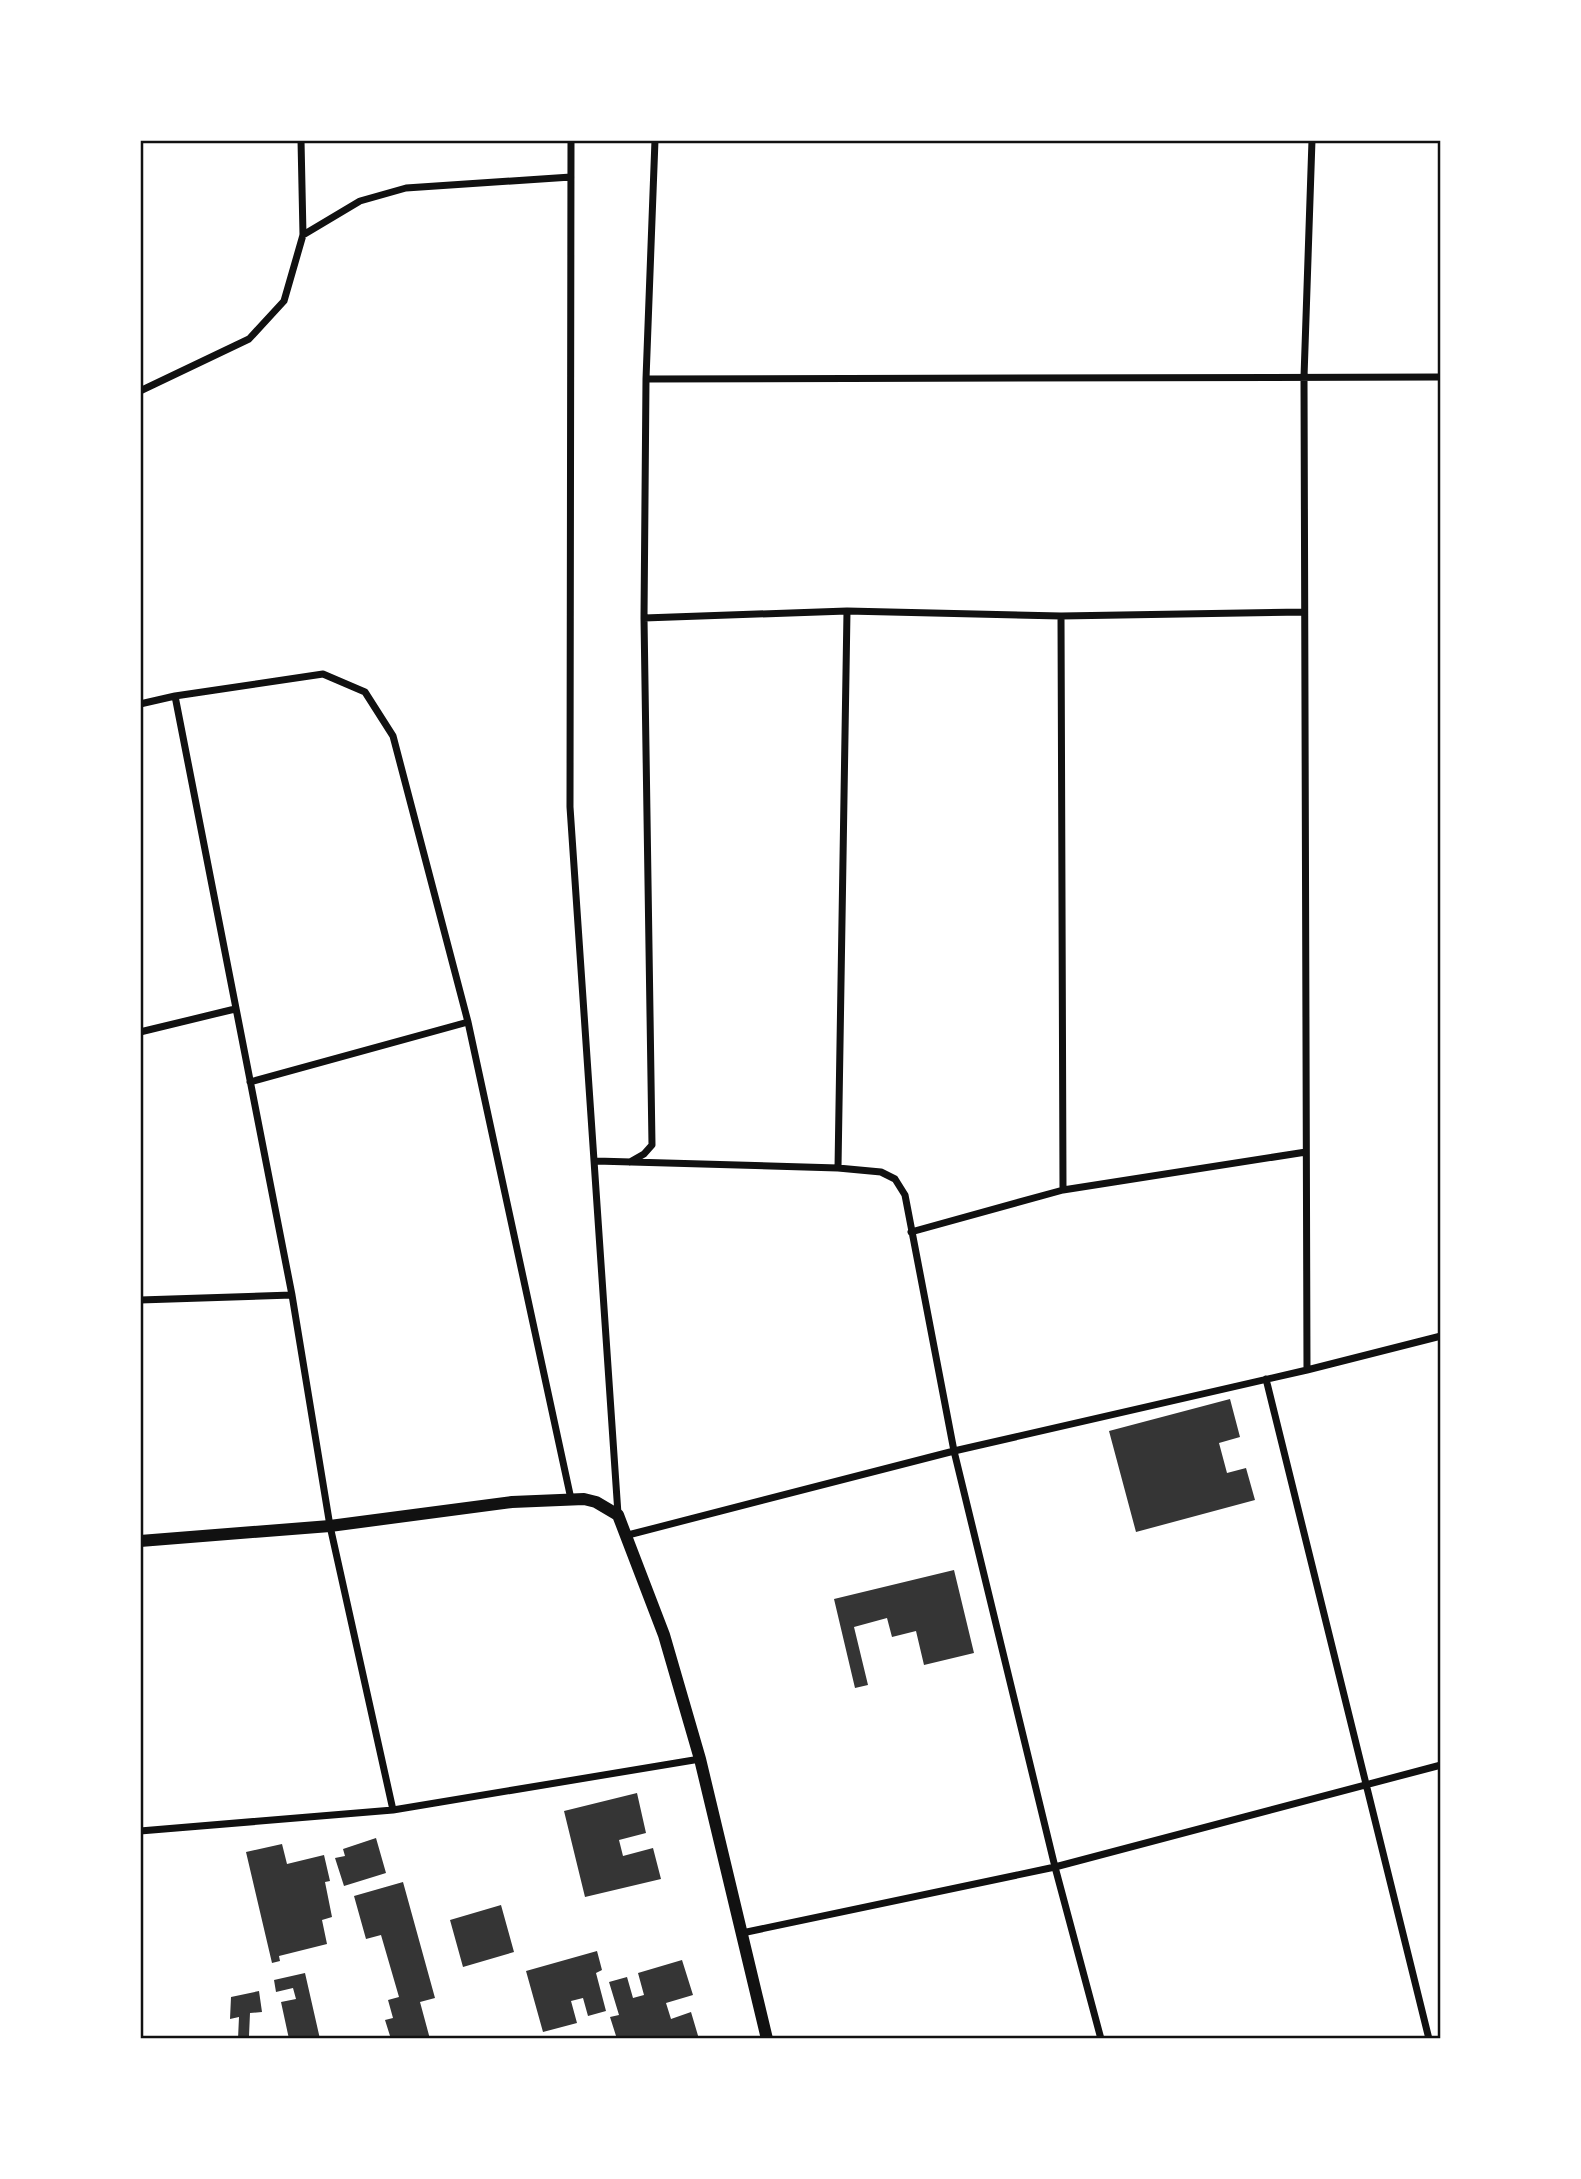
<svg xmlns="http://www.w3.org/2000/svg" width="1581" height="2179" viewBox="0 0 1581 2179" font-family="Jost,sans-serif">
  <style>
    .building { fill: #353535 }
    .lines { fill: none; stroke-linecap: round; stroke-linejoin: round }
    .minor { stroke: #111; stroke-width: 7 }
    .tertiary { stroke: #111; stroke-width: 12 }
    .neatline { fill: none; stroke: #111; stroke-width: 2.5 }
  </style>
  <rect width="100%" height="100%" fill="#fff"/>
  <path class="building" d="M1230,1399L1240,1437L1219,1443L1227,1473L1246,1468L1255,1500L1136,1532L1109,1431Z
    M954,1570L974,1653L924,1665L916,1631L892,1637L887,1618L854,1627L868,1685L855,1688L834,1599Z
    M637,1793L646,1833L619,1840L623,1856L653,1848L661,1879L585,1897L564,1811Z
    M376,1838L386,1873L344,1886L335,1858L345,1856L343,1849Z
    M282,1844L287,1864L324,1855L330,1881L325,1882L332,1917L322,1920L327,1944L279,1956L280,1961L272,1963L246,1852Z
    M403,1882L435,1998L420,2002L430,2039H391L385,2020L393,2018L388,2000L399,1997L381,1935L366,1939L354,1896Z
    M501,1905L514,1952L463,1967L450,1920Z
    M597,1951L602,1970L596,1973L606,2011L588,2016L583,1998L571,2001L577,2023L543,2032L526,1971Z
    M682,1960L693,1995L666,2003L671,2019L691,2012L699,2039H617L610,2017L619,2015L609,1982L627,1977L633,1998L644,1995L638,1973Z
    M305,1973L320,2039H289L281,2002L296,1999L293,1988L276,1992L274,1980Z
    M259,1991L262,2012L250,2013L249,2036L265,2037V2039H238L239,2017L230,2019L231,1997Z"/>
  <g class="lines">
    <path class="minor" d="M571,140L570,807L618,1514
      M303,235L360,201L406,188L571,177
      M646,379L1441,377
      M140,391L249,339L284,301L303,235L301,140
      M1061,616L1063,1190
      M644,618L847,611L1061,616L1304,612
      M175,696L292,1295L330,1526L393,1810
      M140,704L175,696L323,674L365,692L393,736L468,1022L571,1499
      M140,1032L235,1009
      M250,1082L468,1022
      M596,1161L838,1168L881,1172L895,1179L905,1195L954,1451L1055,1867L1101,2039
      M630,1162L644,1154L652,1145L644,618L646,379L655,140
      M838,1168L847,611
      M911,1232L1063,1190L1306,1152
      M140,1300L292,1295
      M1307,1370L1304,377L1312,140
      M1266,1379L1429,2039
      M628,1535L954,1451L1307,1370L1441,1336
      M140,1831L393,1810L700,1759
      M742,1933L1055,1867L1441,1765"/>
    <path class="tertiary" d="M140,1541L330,1526L512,1502L584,1499L596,1502L618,1515L664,1635L700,1759L767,2039"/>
  </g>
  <rect width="1581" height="2179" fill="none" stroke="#ffffff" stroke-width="284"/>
  <rect x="142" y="142" width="1297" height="1895" class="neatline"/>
</svg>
